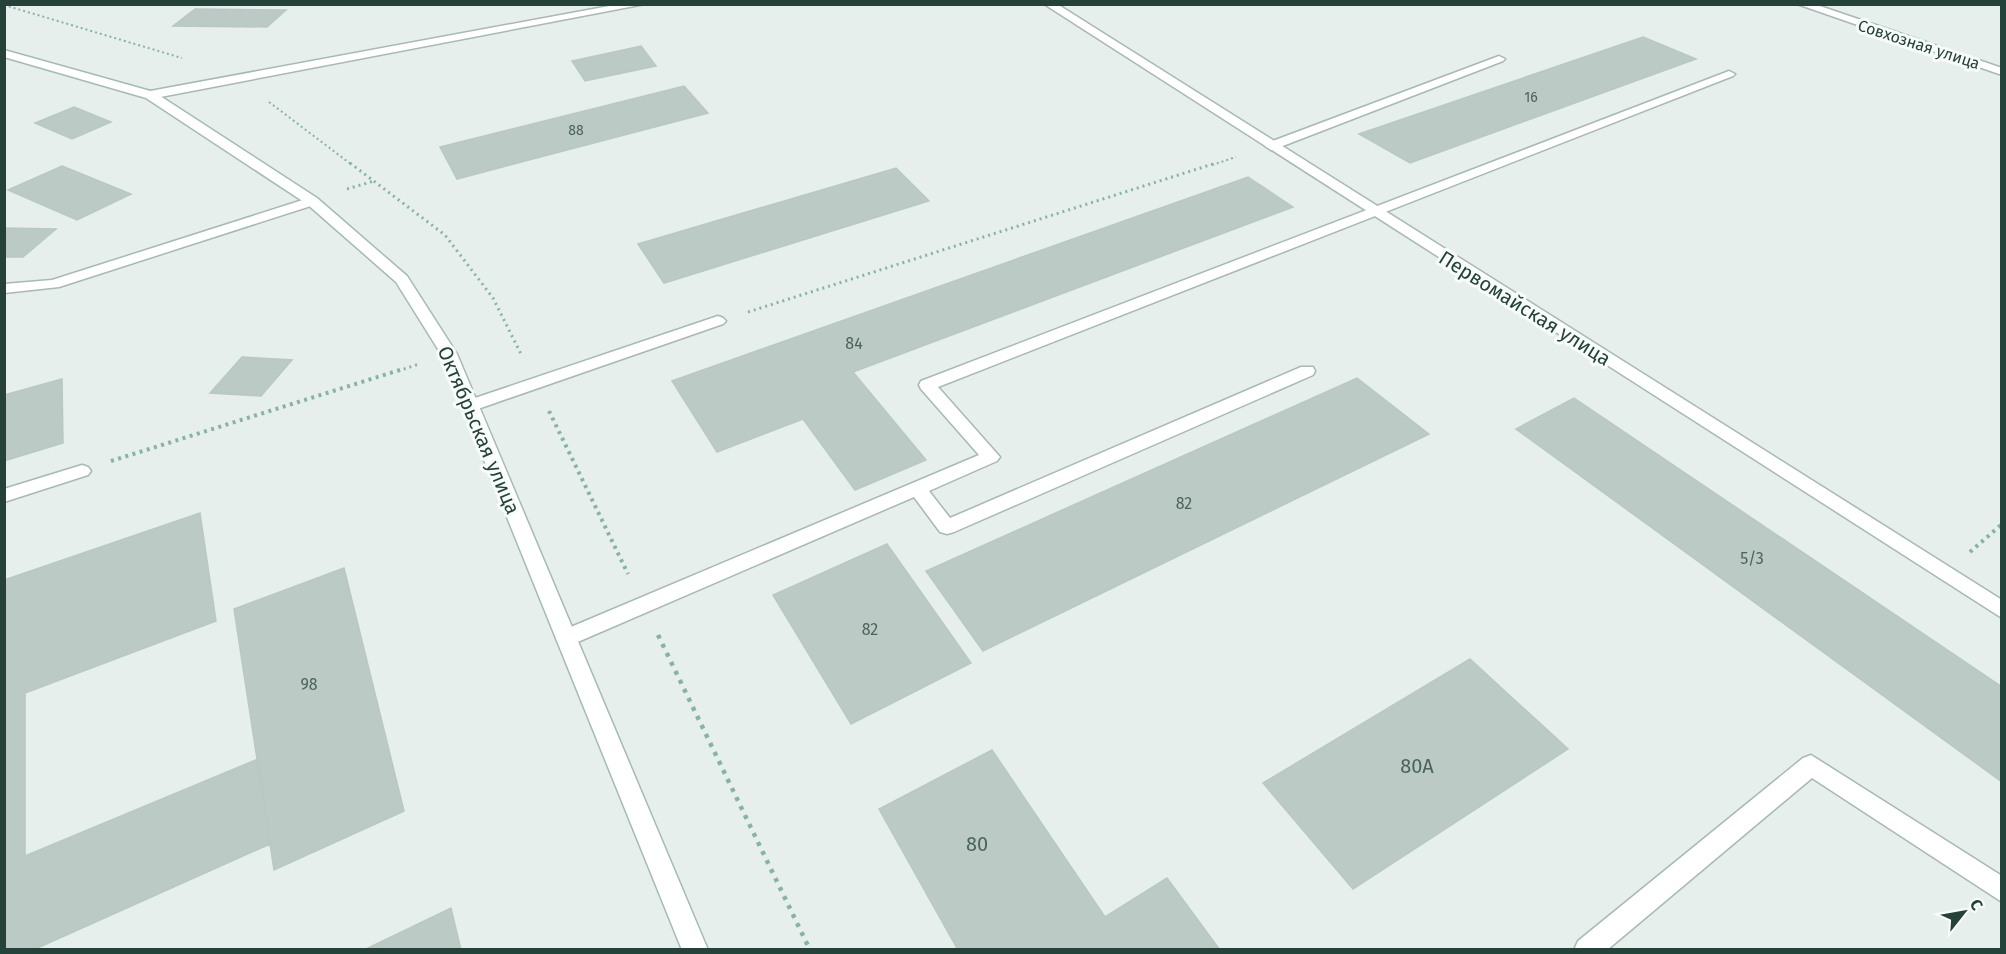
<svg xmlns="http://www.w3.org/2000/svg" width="2006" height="954" viewBox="0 0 2006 954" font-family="'Fira Sans',sans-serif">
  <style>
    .building { fill: #bbcac4; stroke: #b8c9c2; stroke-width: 1.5 }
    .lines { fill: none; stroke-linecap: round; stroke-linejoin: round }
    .service-casing { stroke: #a8b8b2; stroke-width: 3 }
    .minor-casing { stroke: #a8b8b2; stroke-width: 3 }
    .secondary-casing { stroke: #a4bbb3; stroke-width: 3 }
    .path-far3 { stroke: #86b3a5; stroke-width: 2; stroke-dasharray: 2 3; stroke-linecap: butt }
    .path-far2 { stroke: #86b3a5; stroke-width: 3; stroke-dasharray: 2 4; stroke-linecap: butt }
    .path-far1 { stroke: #86b3a5; stroke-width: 4; stroke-dasharray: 3 4.5; stroke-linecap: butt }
    .path { stroke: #86b3a5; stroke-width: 4.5; stroke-dasharray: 4 6; stroke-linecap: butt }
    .service { fill: #fff; fill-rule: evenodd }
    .minor { fill: #fff; fill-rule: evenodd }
    .secondary { fill: #fff; fill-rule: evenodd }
    .labels { text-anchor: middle; stroke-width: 6; stroke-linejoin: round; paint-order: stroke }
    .far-number-label { font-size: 14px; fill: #4a645c }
    .far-street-label { font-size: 16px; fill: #24423a; stroke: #f7fbf9 }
    .number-label { font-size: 16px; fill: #4a645c }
    .street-label { font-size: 20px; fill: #24423a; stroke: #f7fbf9 }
    .near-number-label { font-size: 20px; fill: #4a645c }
  </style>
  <rect width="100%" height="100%" fill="#e6efeb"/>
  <path class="building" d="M195,9L286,10L267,27L173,26Z
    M1643,37L1696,59L1410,163L1359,134Z
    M641,46L656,66L585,81L572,61Z
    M684,86L708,113L457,179L440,147Z
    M74,107L111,122L72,139L35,123Z
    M62,166L131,194L77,220L8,190Z
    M896,168L929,201L664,283L638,244Z
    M1248,177L1293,207L853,372L926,460L855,490L803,419L717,452L672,381Z
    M4,228L56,229L23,257H4Z
    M242,357L292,360L261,396L210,393Z
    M1357,378L1429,434L983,651L926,571Z
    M62,379L63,443L4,461V395Z
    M1574,398L2002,687V782L1516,429Z
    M200,513L216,621L25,693V856L258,759L270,844L33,950H4V580Z
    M887,544L971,663L851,724L773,595Z
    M344,568L404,811L274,870L234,609Z
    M1470,659L1568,749L1353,889L1263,783Z
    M992,750L1105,917L1167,878L1220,950H958L879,809Z
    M451,908L461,950H364Z"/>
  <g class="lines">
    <g class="service-casing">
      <path id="service" d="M1499,56L1505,59L1503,61L1275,149L1271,150L1265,146L1267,143Z
        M1729,71L1735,74L1733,76L938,387L1000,457L997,461L929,491L950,518L1301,367H1313L1315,371L1313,375L954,532L947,534L940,532L914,497L573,644L566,646L559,644L556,638L559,632L979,455L921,389L919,385L921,381Z
        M312,197L319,201L317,204L59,287L4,293V284L52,280Z
        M718,316L723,318L726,321L723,324L475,410H463L461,406L463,402Z
        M1811,755L2002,876V902L1812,778L1607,950H1574L1578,941L1803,758Z"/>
    </g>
    <g class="minor-casing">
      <path id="minor" d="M620,4H645L150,99L144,95L150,91Z
        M1044,4H1057L2002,600V618Z
        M1797,4H1814L2002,68V75Z
        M82,465L88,467L91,471L88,475L4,502V489Z"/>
    </g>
    <g class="secondary-casing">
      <path id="secondary" d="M4,50L154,92L317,198L407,276L457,354L708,950H682L441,354L396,282L307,204L146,98L4,57Z"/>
    </g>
    <path class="path-far3" d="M4,5L182,58
      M269,102L352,165
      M1212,165L1236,157"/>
    <path class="path-far2" d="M350,163L445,235L493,298L522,356
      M347,189L374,181
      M748,312L1216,163
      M398,371L419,364"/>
    <path class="path-far1" d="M549,411L628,574
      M111,461L403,369
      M1970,552L2002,524"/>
    <path class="path" d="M658,635L810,950"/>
    <use href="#service" class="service"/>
    <use href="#minor" class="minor"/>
    <use href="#secondary" class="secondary"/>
  </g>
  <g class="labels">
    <g class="far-number-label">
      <text x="1531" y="102">16</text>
      <text x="576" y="135">88</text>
    </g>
    <g class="far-street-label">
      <text transform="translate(1919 44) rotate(18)" y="6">Совхозная улица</text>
    </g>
    <g class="number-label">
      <text x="854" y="349">84</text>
      <text x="1184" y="509">82</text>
      <text x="1752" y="564">5/3</text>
      <text x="870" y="635">82</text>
      <text x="309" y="690">98</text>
    </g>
    <g class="street-label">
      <text transform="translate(1525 308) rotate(32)" y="7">Первомайская улица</text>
      <text transform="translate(479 430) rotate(67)" y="7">Октябрьская улица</text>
    </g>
    <g class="near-number-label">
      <text x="1417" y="773">80А</text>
      <text x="977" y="851">80</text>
    </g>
  </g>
  <rect width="2006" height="954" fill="none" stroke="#24423a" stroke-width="12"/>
  <g transform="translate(1964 912) rotate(59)" stroke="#f7fbf9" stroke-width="4.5" paint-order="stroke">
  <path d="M0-4.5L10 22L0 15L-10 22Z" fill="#24423a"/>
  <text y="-9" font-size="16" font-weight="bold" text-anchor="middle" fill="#24423a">С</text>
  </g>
</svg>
